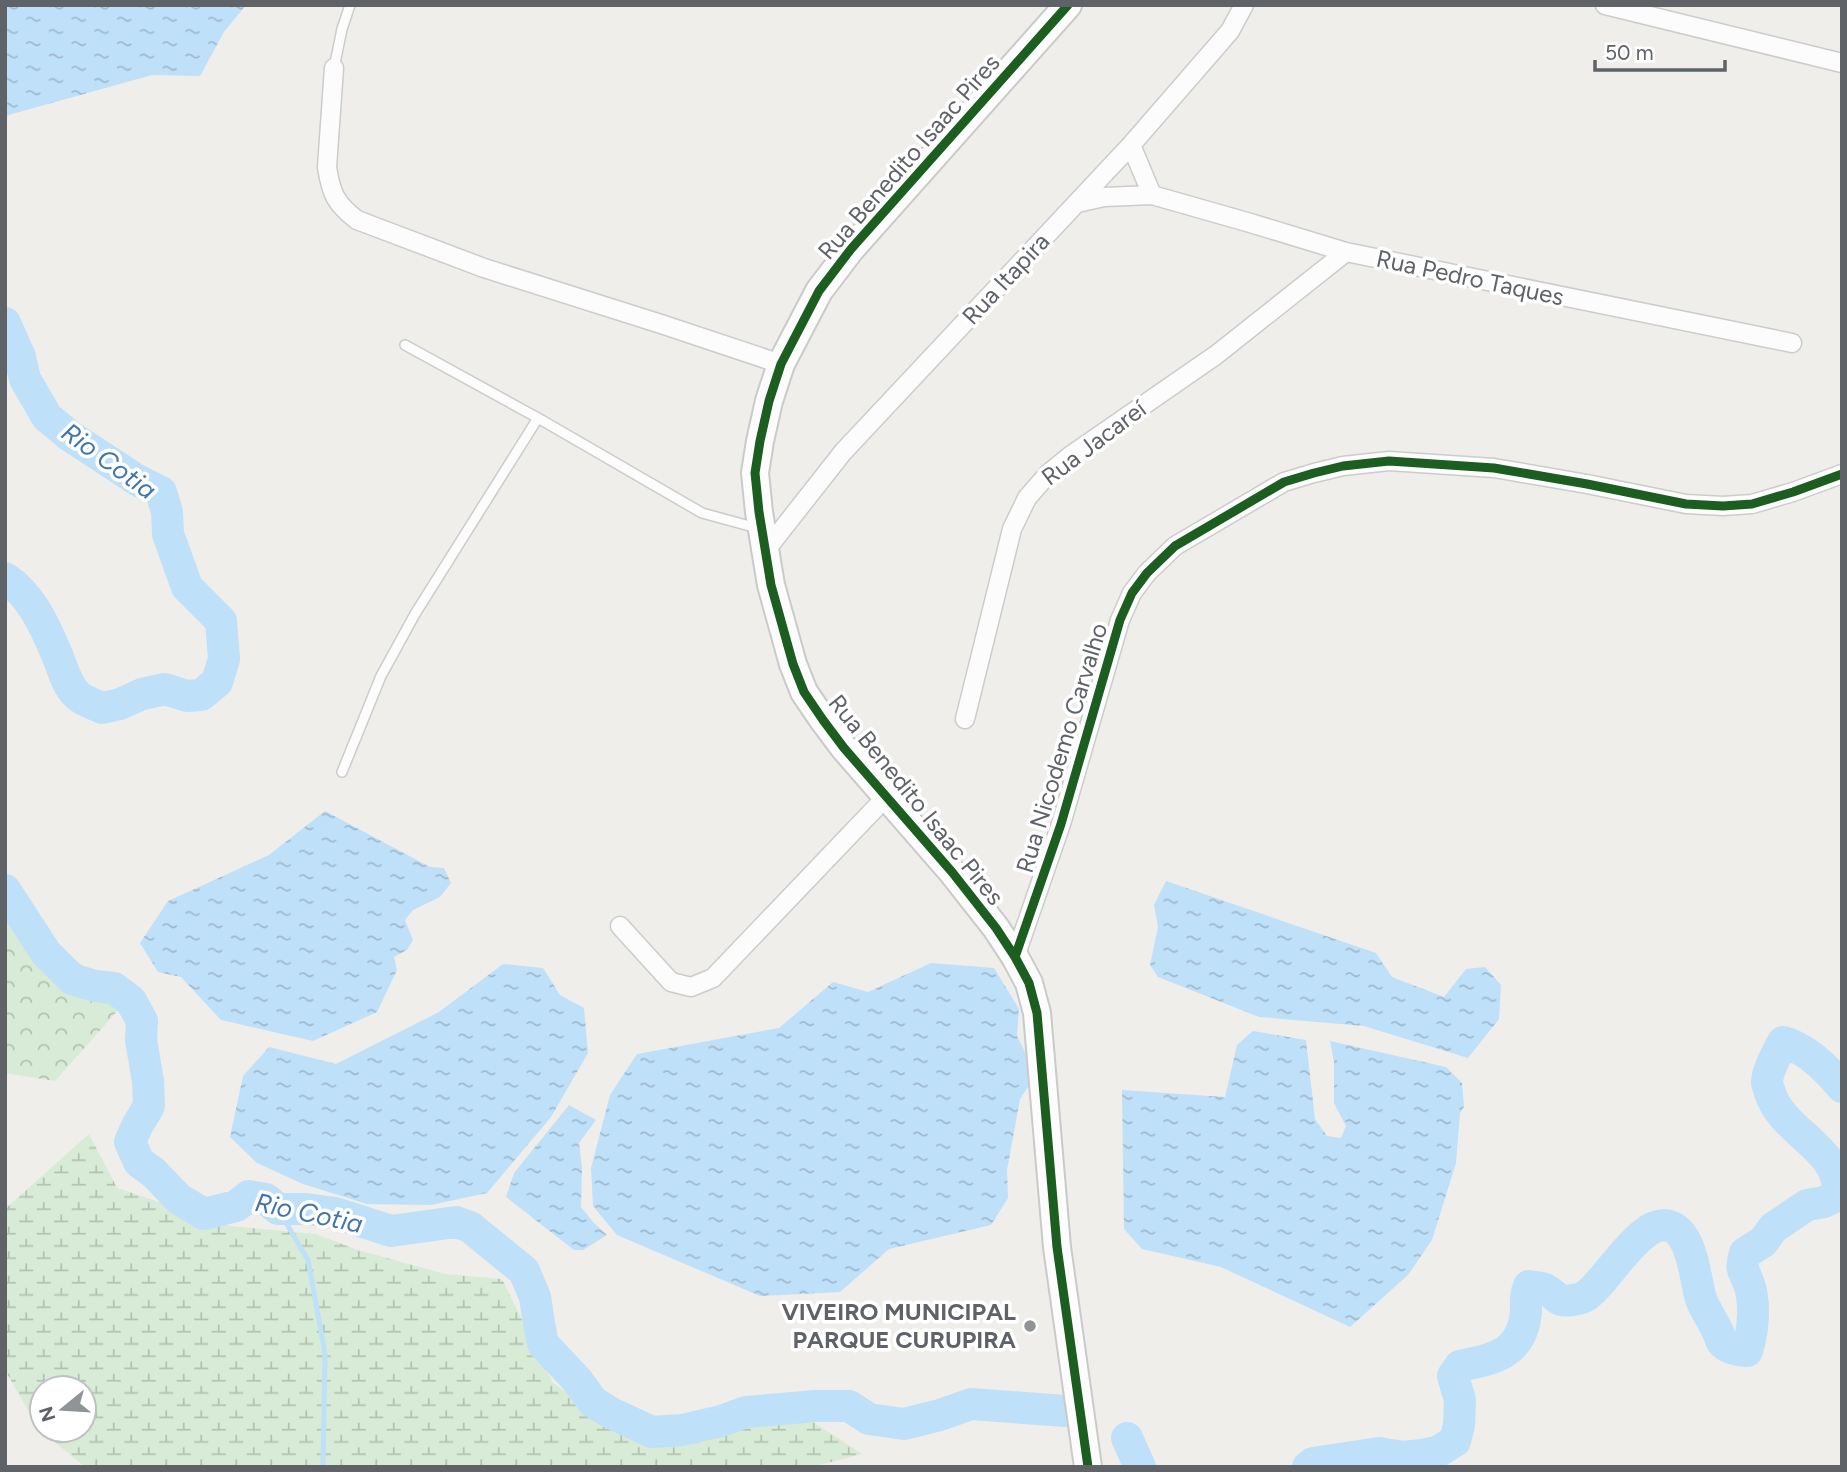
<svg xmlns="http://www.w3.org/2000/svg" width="1847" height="1472" viewBox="0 0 1847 1472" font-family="Figtree,sans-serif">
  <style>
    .forest { fill: url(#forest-crowns) }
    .wetland { fill: url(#wetland-marsh); fill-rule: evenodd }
    .water { fill: url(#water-ripples) }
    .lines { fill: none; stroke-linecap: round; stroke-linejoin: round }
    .stream { stroke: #bfe0f9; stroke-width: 5 }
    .river { stroke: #bfe0f9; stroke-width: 32 }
    .lane-casing { stroke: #cbcccc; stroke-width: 12 }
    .street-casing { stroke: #cbcccc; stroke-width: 21 }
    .secondary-casing { stroke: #cacacb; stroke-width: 30 }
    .lane { stroke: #fdfcfc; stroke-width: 9 }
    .street { stroke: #fdfcfc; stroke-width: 18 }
    .secondary { stroke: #fdfcfc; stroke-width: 26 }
    .cycleway-casing { stroke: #fff; stroke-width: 13 }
    .cycleway { stroke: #1b5e20; stroke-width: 9 }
    .poi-dot { fill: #919496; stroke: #fff; stroke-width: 2.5 }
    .labels { text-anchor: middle; stroke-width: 7; stroke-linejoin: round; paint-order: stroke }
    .street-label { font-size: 24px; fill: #5f6368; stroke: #fff }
    .poi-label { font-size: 24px; font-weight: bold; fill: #5f6368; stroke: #fff; text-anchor: end }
    .water-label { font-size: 26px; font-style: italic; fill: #4174aa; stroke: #fff }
  </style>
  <defs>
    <pattern id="forest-crowns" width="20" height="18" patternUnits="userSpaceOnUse" patternTransform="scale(1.75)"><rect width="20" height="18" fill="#d8ebd6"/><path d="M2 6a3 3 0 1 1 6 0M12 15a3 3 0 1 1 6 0" fill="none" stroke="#b2c2b1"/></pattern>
    <pattern id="wetland-marsh" width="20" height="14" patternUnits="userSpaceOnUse" patternTransform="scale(1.75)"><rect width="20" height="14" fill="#d8ebd6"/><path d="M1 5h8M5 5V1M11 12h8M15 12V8" fill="none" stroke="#b2c2b1"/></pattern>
    <pattern id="water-ripples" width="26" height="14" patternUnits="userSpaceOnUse" patternTransform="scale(1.75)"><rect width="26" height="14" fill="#bfe0f9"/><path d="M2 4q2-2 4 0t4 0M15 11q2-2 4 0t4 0" fill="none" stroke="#9eb9cd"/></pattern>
  </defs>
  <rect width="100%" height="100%" fill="#efeeea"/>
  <path class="forest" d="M5,900L22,921L128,999L55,1081L5,1073Z"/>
  <path class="wetland" d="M89,1134L117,1188L231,1226L315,1234L358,1250L445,1274L502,1279L553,1383L647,1447L792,1408L862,1454L812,1467H85L38,1428L5,1370V1209ZM42,1388H84V1430H42Z"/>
  <path class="water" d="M5,5H246L224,32L200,76L152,75L5,116Z
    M325,811L430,867L444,868L451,883L440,897L413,910L405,920L413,940L407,950L394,957L397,970L377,1012L313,1041L221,1020L181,977L158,972L140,943L168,901L269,855Z
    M1166,881L1376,953L1392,977L1444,997L1466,969L1485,967L1501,985L1499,1019L1468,1058L1364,1026L1259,1017L1158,977L1150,965L1158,927L1154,905Z
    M931,963L994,968L1019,1009L1017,1036L1028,1058V1087L1020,1099L1007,1170L1008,1198L991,1225L889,1249L840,1292L760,1296L617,1235L593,1206L591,1168L610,1095L637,1054L779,1028L833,982L868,992Z
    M503,964L543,968L560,995L584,1008L588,1053L551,1117L487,1193L431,1205L367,1204L303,1184L257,1163L230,1137L243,1076L269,1047L336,1064L439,1012Z
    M1253,1031L1306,1040L1315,1119L1327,1136L1341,1138L1346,1126L1334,1103V1062L1330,1041L1446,1067L1462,1083L1464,1107L1460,1113L1456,1163L1432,1240L1408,1275L1350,1327L1221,1267L1142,1249L1124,1229L1122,1090L1225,1097L1237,1045Z
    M569,1105L596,1120L579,1143L582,1168L581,1207L594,1223L607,1235L583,1250H574L506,1197L514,1173Z"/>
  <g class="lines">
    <path class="stream" d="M278,1209L308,1260L325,1353L323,1467"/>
    <path class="river" d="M5,323L20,357L25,379L47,417L70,436L137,480L161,492L167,512L168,534L187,587L221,621L224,659L217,682L201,695L187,696L165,689L142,694L120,704L102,708C94,704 83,701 77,695C65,683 62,665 55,650C44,624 30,594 5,578
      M5,890L46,953L72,979L95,986L114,988L131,1001L142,1021L141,1040L148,1081L149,1106L137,1126L130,1142L139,1162L154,1173L179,1199L204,1214L236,1206L249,1196L266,1199L278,1209H306L335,1213L391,1231L456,1222L470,1227L524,1271L535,1297L539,1323L543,1344L577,1380L593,1402L611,1413L652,1432L682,1430L721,1421L746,1412L816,1406H849L869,1419L904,1424L940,1415L971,1404L1065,1411
      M1127,1438L1140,1467
      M1308,1467L1313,1463L1379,1453L1403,1457L1422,1455L1439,1451L1455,1441L1459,1425L1460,1400L1453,1376L1460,1366C1494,1359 1522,1354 1526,1312C1526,1302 1525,1295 1529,1286C1534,1287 1541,1287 1545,1289C1557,1295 1556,1303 1573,1300C1577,1299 1581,1299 1584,1297C1606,1285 1642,1213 1672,1227C1693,1237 1695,1279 1701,1299C1705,1310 1713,1321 1718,1332C1720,1336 1720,1339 1722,1342C1728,1349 1739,1350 1747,1351C1753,1331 1756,1305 1749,1284C1743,1267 1740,1273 1745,1253L1763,1242L1773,1228L1807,1205L1824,1202L1837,1196C1844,1149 1784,1135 1770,1093C1770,1093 1767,1083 1767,1083C1767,1070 1778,1052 1783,1042C1806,1048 1827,1069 1842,1087"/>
    <g class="lane-casing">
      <path id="lane" d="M334,68L342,29L350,5
        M405,345L538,418L702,513L757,528
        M342,772L381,676L415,614L538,418"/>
    </g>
    <g class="street-casing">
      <path id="street" d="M1605,5L1842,63
        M334,68L327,167C331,194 336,204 357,220L484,268L661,324L781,364
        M1131,145L1152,195
        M1077,203L1104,197L1152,195L1247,222L1346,252L1792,343
        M766,550L843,452L1131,145L1230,31L1244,5
        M965,719L1012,529L1027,498L1048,474L1070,456L1216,355L1346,252
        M620,926L671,982L691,987L713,978L886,797
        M1015,957L1061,824L1120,620L1132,593L1147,573L1175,546L1284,482L1314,473L1343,466L1389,461L1494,468L1587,484L1686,504L1723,506L1752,504L1793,492L1842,474"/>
    </g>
    <g class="secondary-casing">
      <path id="secondary" d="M1068,5L851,249L819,291L781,364L769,401L760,441L755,473L759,512L771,585L793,664L804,692L823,720L844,748L952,872L996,928L1015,957L1029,983L1037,1013L1057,1247L1088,1467"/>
    </g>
    <use href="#lane" class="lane"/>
    <use href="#street" class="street"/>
    <use href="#secondary" class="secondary"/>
    <g class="cycleway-casing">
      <path id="cycleway" d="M1068,5L851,249L819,291L781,364L769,401L760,441L755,473L759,512L771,585L793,664L804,692L823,720L844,748L952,872L996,928L1015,957L1029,983L1037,1013L1057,1247L1088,1467
        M1015,957L1061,824L1120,620L1132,593L1147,573L1175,546L1284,482L1314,473L1343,466L1389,461L1494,468L1587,484L1686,504L1723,506L1752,504L1793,492L1842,474"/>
    </g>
    <use href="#cycleway" class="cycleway"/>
  </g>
  <circle class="poi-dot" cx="1030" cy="1326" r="7"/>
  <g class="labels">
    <g class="street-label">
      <text transform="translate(909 157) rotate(-49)" y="8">Rua Benedito Isaac Pires</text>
      <text transform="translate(1470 278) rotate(12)" y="8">Rua Pedro Taques</text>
      <text transform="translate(1006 279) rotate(-47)" y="8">Rua Itapira</text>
      <text transform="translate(1094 443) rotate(-37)" y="8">Rua Jacareí</text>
      <text transform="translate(1062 748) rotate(-73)" y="8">Rua Nicodemo Carvalho</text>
      <text transform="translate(916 800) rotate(51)" y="8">Rua Benedito Isaac Pires</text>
    </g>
    <g class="poi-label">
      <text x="1016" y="1320">VIVEIRO MUNICIPAL<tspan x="1016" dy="28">PARQUE CURUPIRA</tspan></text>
    </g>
    <g class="water-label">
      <text transform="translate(109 461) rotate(36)" y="9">Rio Cotia</text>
      <text transform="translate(309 1213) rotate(12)" y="9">Rio Cotia</text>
    </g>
  </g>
  <rect width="1847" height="1472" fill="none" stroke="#5f6368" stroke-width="14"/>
  <g transform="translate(63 1409) rotate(252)"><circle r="33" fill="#ffffff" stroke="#bfc1c3" stroke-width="2"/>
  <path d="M0-5L12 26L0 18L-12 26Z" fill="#919496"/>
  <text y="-10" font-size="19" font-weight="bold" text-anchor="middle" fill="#5f6368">N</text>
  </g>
  <path d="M1595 60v10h130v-10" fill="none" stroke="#5f6368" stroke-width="3.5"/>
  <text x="1605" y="60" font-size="21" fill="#5f6368" stroke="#ffffff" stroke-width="5" paint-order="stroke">50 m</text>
</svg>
